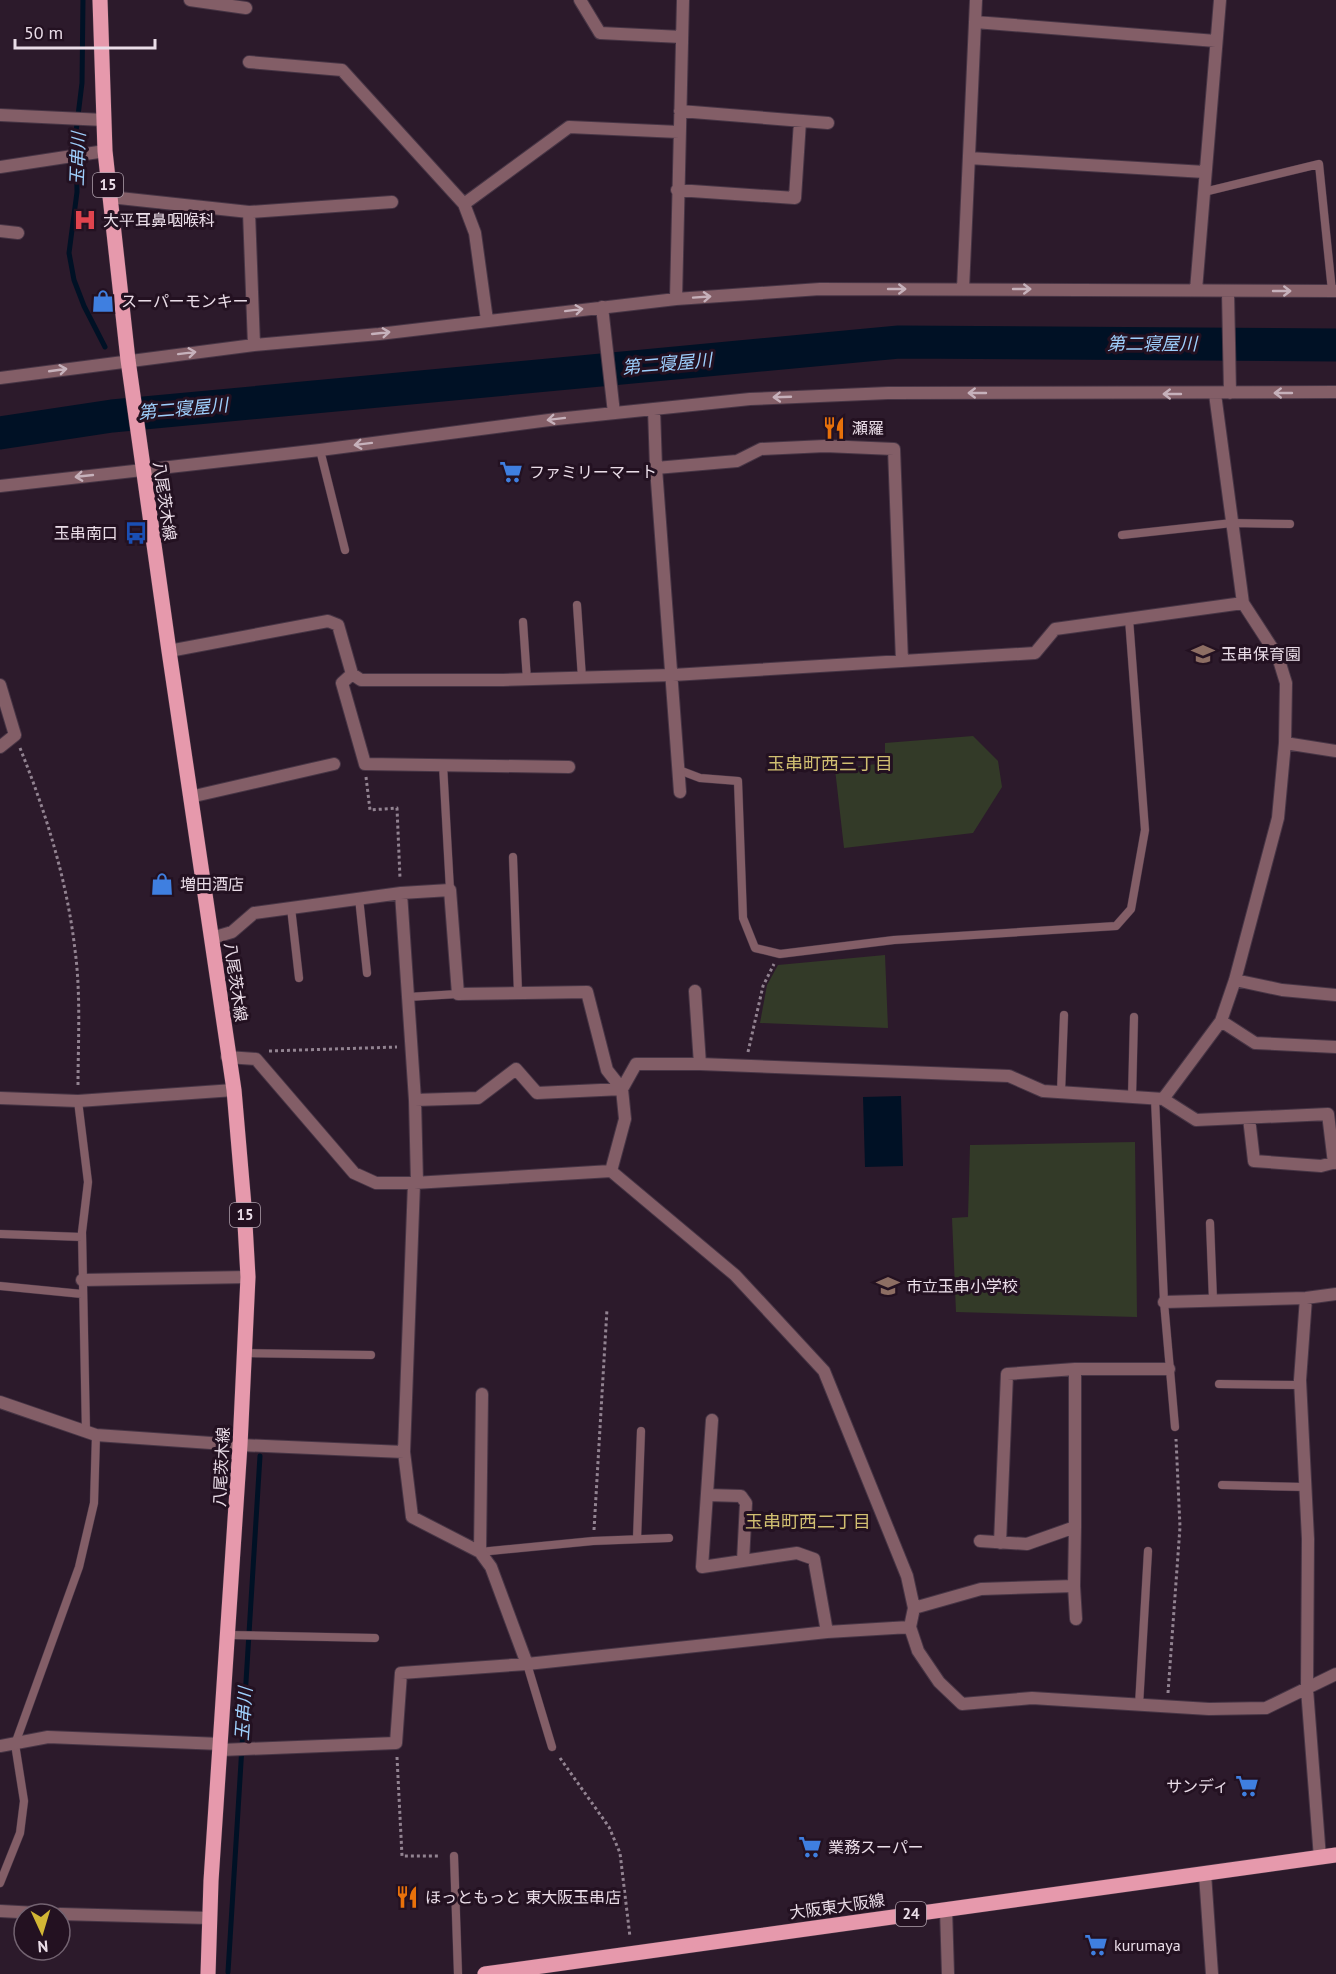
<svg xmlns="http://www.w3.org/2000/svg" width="1336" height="1974" viewBox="0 0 1336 1974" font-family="'PT Sans','Noto Sans JP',sans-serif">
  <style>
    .park { fill: #333a28 }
    .water { fill: #001125 }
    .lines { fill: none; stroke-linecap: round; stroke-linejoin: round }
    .stream { stroke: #001125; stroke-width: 5 }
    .river { stroke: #001125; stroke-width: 33 }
    .service-casing { stroke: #473545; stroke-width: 9 }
    .minor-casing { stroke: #473545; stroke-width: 14 }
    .primary-casing { stroke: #473545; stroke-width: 16 }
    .path { stroke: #928391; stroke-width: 3; stroke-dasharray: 3 3; stroke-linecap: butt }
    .service { stroke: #835e67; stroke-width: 8 }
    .minor { stroke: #835e67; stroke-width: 12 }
    .primary { stroke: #e699ac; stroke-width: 15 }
    .oneway { stroke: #c6b1bb }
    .labels { text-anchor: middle; stroke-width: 6; stroke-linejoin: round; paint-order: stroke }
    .shield { fill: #231121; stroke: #aea0ac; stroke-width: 1.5 }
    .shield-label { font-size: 15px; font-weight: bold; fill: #eadde8 }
    .poi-label { font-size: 16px; fill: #eadde8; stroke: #231121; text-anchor: start }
    .street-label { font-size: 16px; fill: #eadde8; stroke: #231121 }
    .water-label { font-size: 18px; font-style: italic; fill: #9ecffc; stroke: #231121 }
    .neighbourhood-label { font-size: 18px; fill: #d0be71; stroke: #231121 }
  </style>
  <rect width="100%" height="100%" fill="#2c1a2b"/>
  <path class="park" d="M973,736L998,761L1002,787L973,833L844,848L835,769L885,763V743Z
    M885,955L888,1028L760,1023L767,985L778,965Z
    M1135,1142L1137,1317L956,1312L952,1218L968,1217L970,1145Z"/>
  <path class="water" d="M901,1096L903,1166L865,1167L863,1097Z"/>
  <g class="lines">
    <path class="stream" d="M83,0L82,83L76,132L77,192L69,253L74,280L84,306L105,347
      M228,1972L260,1456"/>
    <path class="river" d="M0,433L112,416L899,342L1336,345"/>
    <g class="service-casing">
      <path id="service" d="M1204,192L1319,164L1332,291
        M320,450L345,550
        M1122,535L1232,523L1290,524
        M577,605L582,678
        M523,622L527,680
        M443,765L450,890
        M679,770L700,778L738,781L743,918L755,948L780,954L894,940L1116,926L1131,909L1145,830L1129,619
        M513,857L518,993
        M359,898L367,973
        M291,908L299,978
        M408,997L458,994
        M1061,1092L1064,1015
        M1132,1097L1134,1017
        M1155,1099L1164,1302L1175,1427
        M78,1101L88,1182L82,1232L86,1432
        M1210,1223L1213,1300
        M0,1234L82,1237
        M0,1286L82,1294
        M244,1353L371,1355
        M1219,1384L1300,1385
        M1222,1485L1305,1487
        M637,1539L641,1431
        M480,1552L593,1541L669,1538
        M228,1635L375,1638
        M527,1664L552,1747
        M1139,1705L1148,1551
        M454,1856L458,1974
        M0,1883L20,1833L24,1801L15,1744L79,1567L94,1503L96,1435"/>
    </g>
    <g class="minor-casing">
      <path id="minor" d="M190,0L246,8
        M580,0L600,33L682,37
        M975,22L1216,41
        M249,62L342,70L464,204L475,233L487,320
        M680,111L828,123
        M0,115L104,120
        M969,158L1205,172
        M0,167L105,151
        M677,190L795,198L800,121
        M110,197L249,212
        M464,204L569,127L679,132
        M0,231L18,233
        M963,289L976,0
        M1196,290L1220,0
        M1228,292L1230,393
        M676,299L683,0
        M602,307L614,413
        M254,345L249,212L392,202
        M0,378L254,345L379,334L676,299L820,289L1336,291
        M654,409L656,468L680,792
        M656,468L737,461L761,449L825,446L894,449L902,661
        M0,486L320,450L557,419L750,399L888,393L1336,392
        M169,651L328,621L338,625L352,674L361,680H503L673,675L1035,653L1055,629L1243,603
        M352,674L342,683L365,764L569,767
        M0,685L15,735L0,747
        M1285,743L1336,751
        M190,797L334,764
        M401,893L415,1100L417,1183
        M212,938L232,932L254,913L401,893L450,890L458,994L587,992L607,1070L622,1089
        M1235,980L1282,990L1336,995
        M695,991L700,1064
        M1221,1021L1255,1043L1336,1047
        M227,1057L256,1059L354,1173L376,1183H414L611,1171L735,1275L824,1371L907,1576L914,1608L910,1627L918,1651L939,1682L962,1704L1032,1698L1209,1709L1266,1708L1336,1674
        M0,1098L78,1101L234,1090
        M1163,1099L1196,1120L1328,1114L1334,1163
        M415,1100L478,1098L516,1069L537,1093L622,1089
        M1249,1118L1254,1161L1321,1166L1336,1162
        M611,1171L625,1119L622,1089L636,1064H700L1009,1076L1043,1091L1163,1099L1221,1021L1235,980L1278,818L1285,743L1286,683L1278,657L1243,603L1215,394
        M82,1280L248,1277
        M1306,1298L1300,1380L1308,1539L1307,1689L1320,1858
        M1164,1302L1306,1298L1336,1294
        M0,1402L96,1435L240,1445L404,1452L412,1517L480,1552L491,1567L527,1664
        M712,1420L702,1567L797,1553L814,1559L827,1632
        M404,1452L414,1183
        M707,1495L741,1496L746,1503L743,1561
        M1075,1527L1074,1586L1076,1619
        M980,1541L1027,1544L1075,1527V1369
        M1000,1543L1007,1374L1075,1369H1169
        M480,1552L482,1394
        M914,1608L981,1589L1074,1586
        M0,1746L48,1737L221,1744
        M221,1750L396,1743L401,1673L527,1664L827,1632L910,1627
        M1205,1874L1212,1974
        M946,1909L948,1974
        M0,1911L56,1914
        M60,1914L209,1918"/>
    </g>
    <g class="primary-casing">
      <path id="primary" d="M100,0L105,151L128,360L169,651L234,1090L244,1206L248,1277L240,1445L211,1881L208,1974
        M485,1974L1336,1855"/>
    </g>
    <path class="path" d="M20,748C46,813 67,880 75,950C81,994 78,1043 78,1087
      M366,777L370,810L397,808L400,878
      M269,1051L397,1047
      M748,1052L763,986L774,964
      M594,1530L607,1309
      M1168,1693L1180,1527L1176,1439
      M397,1757L402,1856H440
      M560,1758L609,1827L620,1853L630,1937"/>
    <use href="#service" class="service"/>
    <use href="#minor" class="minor"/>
    <use href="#primary" class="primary"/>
  </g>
  <defs><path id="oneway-shaft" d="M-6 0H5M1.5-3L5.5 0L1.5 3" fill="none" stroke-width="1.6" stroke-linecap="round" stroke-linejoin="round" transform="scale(1.5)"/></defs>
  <g class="oneway">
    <use href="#oneway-shaft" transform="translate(897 289)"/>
    <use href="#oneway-shaft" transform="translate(1022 289)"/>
    <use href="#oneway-shaft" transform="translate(1282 291)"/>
    <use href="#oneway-shaft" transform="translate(702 297) rotate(-4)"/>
    <use href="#oneway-shaft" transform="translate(574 310) rotate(-7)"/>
    <use href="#oneway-shaft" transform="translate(381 333) rotate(-6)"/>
    <use href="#oneway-shaft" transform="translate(187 353) rotate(-7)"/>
    <use href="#oneway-shaft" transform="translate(58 370) rotate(-8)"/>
    <use href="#oneway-shaft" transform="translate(977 393) rotate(-180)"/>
    <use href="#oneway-shaft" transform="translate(1283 393) rotate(180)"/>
    <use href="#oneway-shaft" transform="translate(1172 394) rotate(-180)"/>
    <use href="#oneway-shaft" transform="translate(782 397) rotate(178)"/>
    <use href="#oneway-shaft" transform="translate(556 419) rotate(173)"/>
    <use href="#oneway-shaft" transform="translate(363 444) rotate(173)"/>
    <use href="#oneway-shaft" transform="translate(84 476) rotate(174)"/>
  </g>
  <defs>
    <g id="hospital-bare" transform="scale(1.8)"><path d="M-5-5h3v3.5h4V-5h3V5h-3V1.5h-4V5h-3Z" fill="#e0444e" stroke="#231121" stroke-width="2.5" paint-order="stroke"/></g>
    <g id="shop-bare" transform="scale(1.8)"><path d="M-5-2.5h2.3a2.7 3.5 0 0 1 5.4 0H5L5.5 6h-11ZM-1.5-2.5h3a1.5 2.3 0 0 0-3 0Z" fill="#3f7fe0" stroke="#231121" stroke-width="2.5" paint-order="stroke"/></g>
    <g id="restaurant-bare" transform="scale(1.8)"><path d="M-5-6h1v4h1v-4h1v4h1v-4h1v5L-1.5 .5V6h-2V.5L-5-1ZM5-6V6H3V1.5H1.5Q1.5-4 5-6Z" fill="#e8710a" stroke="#231121" stroke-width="2.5" paint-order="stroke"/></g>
    <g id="supermarket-bare" transform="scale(1.8)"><path d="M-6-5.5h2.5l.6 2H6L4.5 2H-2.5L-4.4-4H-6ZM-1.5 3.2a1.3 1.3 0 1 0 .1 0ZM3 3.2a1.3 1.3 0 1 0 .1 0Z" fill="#3f7fe0" stroke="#231121" stroke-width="2.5" paint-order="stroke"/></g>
    <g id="bus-bare" transform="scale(1.8)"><path d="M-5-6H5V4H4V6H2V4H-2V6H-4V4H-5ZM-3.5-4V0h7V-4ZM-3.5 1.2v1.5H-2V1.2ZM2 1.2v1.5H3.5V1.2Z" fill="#1a4fb4" stroke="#231121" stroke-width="2.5" paint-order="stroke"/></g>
    <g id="school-bare" transform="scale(1.8)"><path d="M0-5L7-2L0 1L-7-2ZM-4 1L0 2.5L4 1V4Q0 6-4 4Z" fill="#8d6e63" stroke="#231121" stroke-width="2.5" paint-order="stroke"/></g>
  </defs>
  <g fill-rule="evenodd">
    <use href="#hospital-bare" x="85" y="220"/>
    <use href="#shop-bare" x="103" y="301"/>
    <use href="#restaurant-bare" x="834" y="428"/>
    <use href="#supermarket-bare" x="511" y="472"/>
    <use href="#bus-bare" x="136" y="533"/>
    <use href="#school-bare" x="1203" y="654"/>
    <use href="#shop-bare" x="162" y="884"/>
    <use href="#school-bare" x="888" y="1286"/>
    <use href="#supermarket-bare" x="1247" y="1786"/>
    <use href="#supermarket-bare" x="810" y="1847"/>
    <use href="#restaurant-bare" x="407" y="1897"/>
    <use href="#supermarket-bare" x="1096" y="1945"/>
  </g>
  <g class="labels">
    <g class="shield">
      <rect x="93" y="173" width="30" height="24" rx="4.5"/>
      <rect x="230" y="1203" width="30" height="24" rx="4.5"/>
      <rect x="896" y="1902" width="30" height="24" rx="4.5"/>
    </g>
    <g class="shield-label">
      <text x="108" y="190">15</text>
      <text x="245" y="1220">15</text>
      <text x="911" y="1919">24</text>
    </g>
    <g class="poi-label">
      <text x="103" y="226">大平耳鼻咽喉科</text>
      <text x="121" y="307">スーパーモンキー</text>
      <text x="852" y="434">瀬羅</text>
      <text x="529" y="478">ファミリーマート</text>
      <text x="118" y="539" text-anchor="end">玉串南口</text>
      <text x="1221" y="660">玉串保育園</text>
      <text x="180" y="890">増田酒店</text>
      <text x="906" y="1292">市立玉串小学校</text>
      <text x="1229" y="1792" text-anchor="end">サンディ</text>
      <text x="828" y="1853">業務スーパー</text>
      <text x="425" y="1903">ほっともっと 東大阪玉串店</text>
      <text x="1114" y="1951">kurumaya</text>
    </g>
    <g class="street-label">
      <text transform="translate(165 501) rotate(82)" y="6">八尾茨木線</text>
      <text transform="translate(236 982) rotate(82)" y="6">八尾茨木線</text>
      <text transform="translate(221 1467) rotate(-87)" y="6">八尾茨木線</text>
      <text transform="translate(837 1906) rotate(-8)" y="6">大阪東大阪線</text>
    </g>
    <g class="water-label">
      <text transform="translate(78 159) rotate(-88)" y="6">玉串川</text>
      <text x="1152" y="350">第二寝屋川</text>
      <text transform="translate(667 364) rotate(-5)" y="6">第二寝屋川</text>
      <text transform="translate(183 409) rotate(-5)" y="6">第二寝屋川</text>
      <text transform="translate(244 1714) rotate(-86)" y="6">玉串川</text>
    </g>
    <g class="neighbourhood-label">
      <text x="830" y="770">玉串町西三丁目</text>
      <text x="808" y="1528">玉串町西二丁目</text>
    </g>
  </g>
  <g transform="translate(42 1932) rotate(176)"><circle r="28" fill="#231121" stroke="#736371" stroke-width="1.5"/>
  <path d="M0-4.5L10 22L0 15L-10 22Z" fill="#d2b635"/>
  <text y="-9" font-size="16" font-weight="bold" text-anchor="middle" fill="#eadde8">N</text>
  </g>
  <path d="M15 39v9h140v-9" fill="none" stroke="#eadde8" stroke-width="3"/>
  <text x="24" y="39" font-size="18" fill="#eadde8" stroke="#231121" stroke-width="4.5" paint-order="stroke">50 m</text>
</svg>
